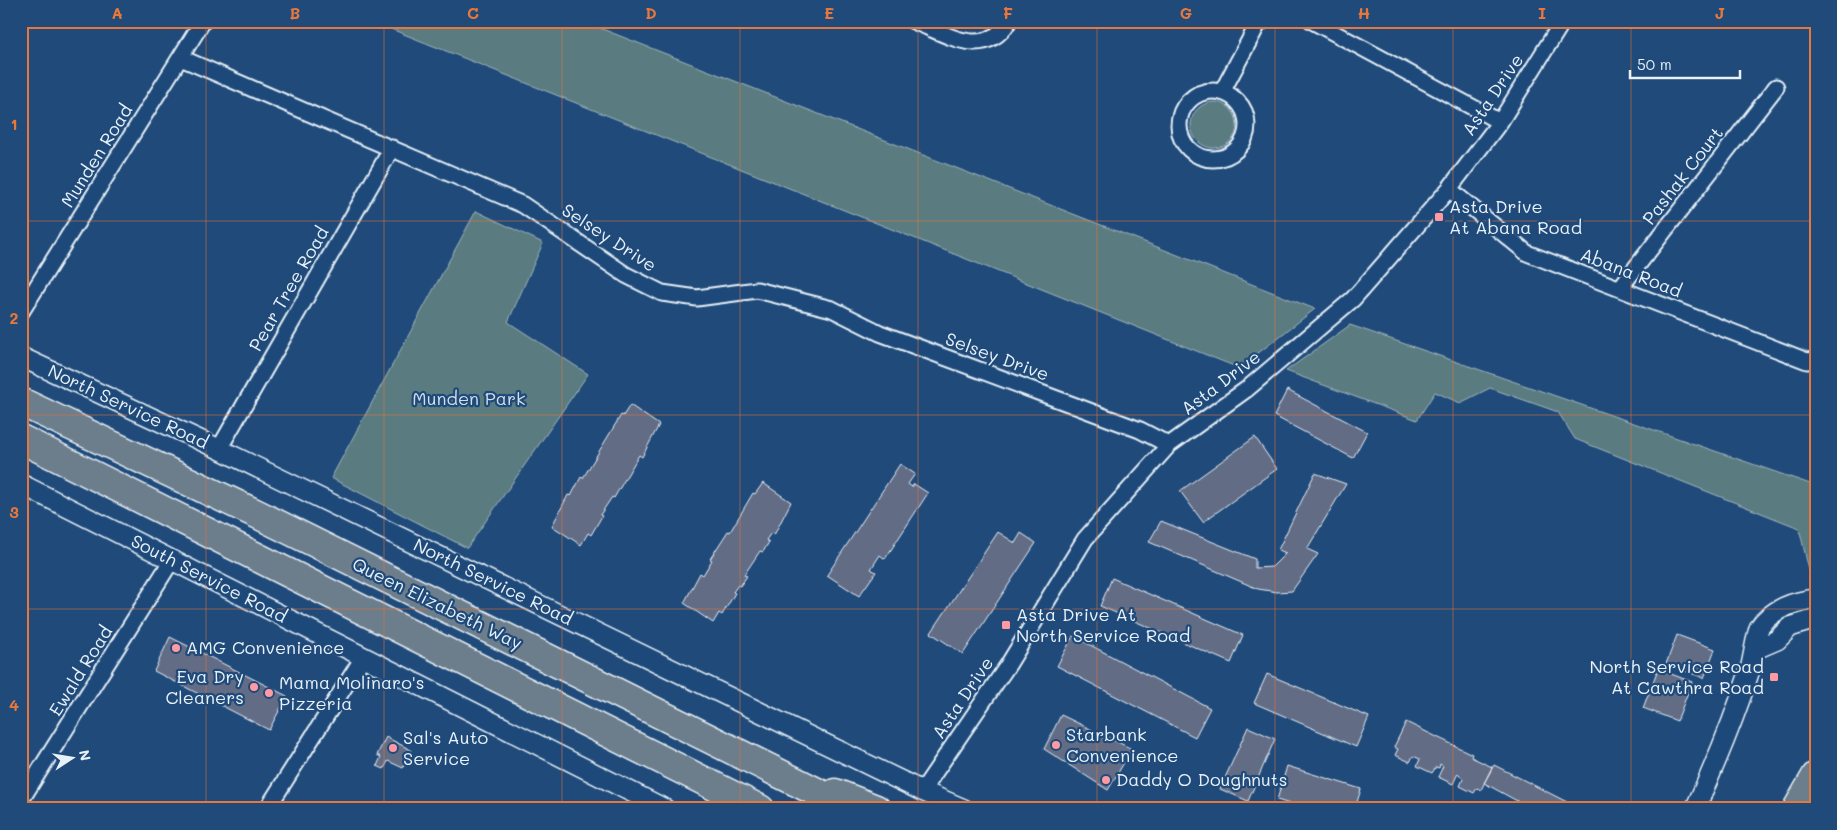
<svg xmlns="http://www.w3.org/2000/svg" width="1837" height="830" viewBox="0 0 1837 830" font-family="Mali,sans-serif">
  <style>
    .green { fill: #5a7b80; stroke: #a1b6bc }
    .building { fill: #636c85; stroke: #e8f1f8 }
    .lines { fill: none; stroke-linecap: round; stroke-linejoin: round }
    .minor-casing { stroke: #e8f1f8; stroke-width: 19 }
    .tertiary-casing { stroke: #e8f1f8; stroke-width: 22 }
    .motorway-casing { stroke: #e8f1f8; stroke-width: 31 }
    .minor { stroke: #1f4a7a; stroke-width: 15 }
    .tertiary { stroke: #1f4a7a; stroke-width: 19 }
    .motorway { stroke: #6c7d8b; stroke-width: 28 }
    .grid { fill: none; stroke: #e8773b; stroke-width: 1; stroke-opacity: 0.55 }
    .poi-dot { fill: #ff9aa2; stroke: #1f4a7a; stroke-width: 2 }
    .labels { text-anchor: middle; stroke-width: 4.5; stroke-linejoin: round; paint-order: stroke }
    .street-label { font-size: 18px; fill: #e8f1f8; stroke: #1f4a7a }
    .poi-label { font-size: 18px; fill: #e8f1f8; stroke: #1f4a7a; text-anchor: start }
    .park-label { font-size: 18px; fill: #d3dfe6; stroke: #1f4a7a }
    .neatline { fill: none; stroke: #e8773b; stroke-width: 2 }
    .grid-label { font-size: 16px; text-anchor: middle; font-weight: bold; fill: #e8773b }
  </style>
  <rect width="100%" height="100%" fill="#1f4a7a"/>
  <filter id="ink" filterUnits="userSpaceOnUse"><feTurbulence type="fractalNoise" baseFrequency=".02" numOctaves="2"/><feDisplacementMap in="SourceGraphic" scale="10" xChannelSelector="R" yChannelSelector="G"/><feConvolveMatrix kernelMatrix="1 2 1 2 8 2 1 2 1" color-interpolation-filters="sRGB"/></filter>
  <g filter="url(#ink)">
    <path class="green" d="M371,21H582L1315,309L1239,368Z
      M1191 125a23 23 0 1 1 46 0a23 23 0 1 1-46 0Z
      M476,211L543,243L508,322L588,374L467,548L331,478Z
      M1350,325L1816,486V572L1809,570L1799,528L1575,439L1558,412L1490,388L1460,403L1435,392L1417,420L1286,371Z"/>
    <path class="building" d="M1287,390L1367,432L1353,458L1274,416Z
      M630,405L659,425L642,457L639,455L614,498L612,497L600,515L602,516L591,535L588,533L581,545L552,526L568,495L571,496L581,477L583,478L621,415L623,416Z
      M1255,437L1277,469L1203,522L1180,491Z
      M900,464L915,474L908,484L912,487L914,484L928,493L885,559L880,555L871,569L876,572L859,596L827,575Z
      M1315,473L1346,484L1307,549L1318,554L1292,591L1277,592L1258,589L1149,542L1161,521L1255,559V568L1272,567L1286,553L1278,550Z
      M763,483L791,502L774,535L771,533L766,540L769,542L763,552L760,551L744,575L747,576L740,586L738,585L733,592L735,593L722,615L719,613L713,623L684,603L700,573L703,575L712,560L710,559L728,531L730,532L753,493L755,494Z
      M998,532L1015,543L1021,533L1036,543L963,654L931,633Z
      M1112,578L1243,635L1231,663L1100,606Z
      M1677,635L1715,649L1704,678L1666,664Z
      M1073,636L1210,708L1195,737L1057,666Z
      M170,637L287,696L269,730L154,671Z
      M1658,669L1692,682L1677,721L1643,708Z
      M1267,674L1369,717L1356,747L1254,703Z
      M1061,715L1132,749L1108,790L1044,749Z
      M1406,722L1472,754L1471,757L1492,767L1481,790L1477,788L1474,793L1460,786L1463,779L1458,773L1453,784L1438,777L1443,766L1440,764L1439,768L1436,767L1432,773L1417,766L1420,759L1413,756L1410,762L1395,755L1398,749L1394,747Z
      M1248,727L1275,739L1248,801L1220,789Z
      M386,737L411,750L403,768L388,761L384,769L377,766L381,757L377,755Z
      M1494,765L1567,802L1564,809H1532L1484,783Z
      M1287,766L1361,789L1355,809H1306L1277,800Z
      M1175,800L1197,809H1172Z"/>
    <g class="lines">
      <g class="minor-casing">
        <path id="minor" d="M913,21C947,34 984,61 1009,21
          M1312,21L1500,122
          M181,58L523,205L626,275L662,293L697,298L757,290L832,309L880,333L1140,430L1169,445
          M1179 125a34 34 0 1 1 68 0a34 34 0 1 1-68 0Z
          M1222,92L1258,24L1263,21
          M1449,189L1527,253L1807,361L1816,360
          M1620,288L1776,87
          M21,312L203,21
          M219,449L392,148
          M922,791L1008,665L1085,539L1169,445L1247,389L1353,299L1449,189L1500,122L1563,21
          M21,800L172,560
          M267,809L364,656"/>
      </g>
      <g class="tertiary-casing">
        <path id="tertiary" d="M21,357L219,449L922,791L964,809
          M21,484L665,809
          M1756,649L1777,640L1790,627L1816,619
          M1695,809C1715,765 1734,719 1749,673C1752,665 1757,631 1759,628C1771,609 1795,601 1816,599"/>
      </g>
      <g class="motorway-casing">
        <path id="motorway" d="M21,402L257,514L851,809
          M21,439L760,809
          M835,793L876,809
          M1797,809L1816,776"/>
      </g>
      <use href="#minor" class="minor"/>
      <use href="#tertiary" class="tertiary"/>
      <use href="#motorway" class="motorway"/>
    </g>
  </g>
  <path class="grid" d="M206,21V809M384,21V809M562,21V809M740,21V809M918,21V809M1097,21V809M1275,21V809M1453,21V809M1631,21V809M21,221H1816M21,415H1816M21,609H1816"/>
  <g class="poi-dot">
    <rect x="1434" y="212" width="10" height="10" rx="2.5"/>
    <rect x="1001" y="620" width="10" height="10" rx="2.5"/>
    <circle cx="176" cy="648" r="5"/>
    <rect x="1769" y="672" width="10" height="10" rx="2.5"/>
    <circle cx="254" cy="687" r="5"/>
    <circle cx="269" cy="693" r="5"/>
    <circle cx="1056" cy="745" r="5"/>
    <circle cx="393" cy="748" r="5"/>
    <circle cx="1106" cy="780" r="5"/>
  </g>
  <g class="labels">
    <g class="street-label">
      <text transform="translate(1493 95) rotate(-56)" y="6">Asta Drive</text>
      <text transform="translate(97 156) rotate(-58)" y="6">Munden Road</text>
      <text transform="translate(1683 176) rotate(-52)" y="6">Pashak Court</text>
      <text transform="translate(609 238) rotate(33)" y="6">Selsey Drive</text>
      <text transform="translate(1631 273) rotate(21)" y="6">Abana Road</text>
      <text transform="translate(289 289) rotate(-60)" y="6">Pear Tree Road</text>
      <text transform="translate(997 357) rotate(20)" y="6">Selsey Drive</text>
      <text transform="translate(1221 383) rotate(-37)" y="6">Asta Drive</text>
      <text transform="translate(128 407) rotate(25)" y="6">North Service Road</text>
      <text transform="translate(209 579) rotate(27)" y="6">South Service Road</text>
      <text transform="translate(493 582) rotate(26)" y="6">North Service Road</text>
      <text transform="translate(437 604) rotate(26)" y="6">Queen Elizabeth Way</text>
      <text transform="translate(81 671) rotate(-58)" y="6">Ewald Road</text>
      <text transform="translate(963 698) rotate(-56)" y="6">Asta Drive</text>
    </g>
    <g class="poi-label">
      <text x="1449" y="213">Asta Drive<tspan x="1449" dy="21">At Abana Road</tspan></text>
      <text x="1016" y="621">Asta Drive At<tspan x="1016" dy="21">North Service Road</tspan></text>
      <text x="186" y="654">AMG Convenience</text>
      <text x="1764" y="673" text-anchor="end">North Service Road<tspan x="1764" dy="21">At Cawthra Road</tspan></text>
      <text x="244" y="683" text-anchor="end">Eva Dry<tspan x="244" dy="21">Cleaners</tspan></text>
      <text x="279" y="689">Mama Molinaro's<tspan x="279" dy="21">Pizzeria</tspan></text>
      <text x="1066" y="741">Starbank<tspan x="1066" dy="21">Convenience</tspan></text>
      <text x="403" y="744">Sal's Auto<tspan x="403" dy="21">Service</tspan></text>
      <text x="1116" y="786">Daddy O Doughnuts</text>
    </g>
    <g class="park-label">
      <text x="469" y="405">Munden Park</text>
    </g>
  </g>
  <rect width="1837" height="830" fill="none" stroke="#1f4a7a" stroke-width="55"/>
  <g transform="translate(72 758) rotate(78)" stroke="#1f4a7a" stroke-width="4" paint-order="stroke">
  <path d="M0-4L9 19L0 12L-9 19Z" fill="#e8f1f8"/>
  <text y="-8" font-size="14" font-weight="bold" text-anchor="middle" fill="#e8f1f8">N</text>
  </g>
  <path d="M1630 70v8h110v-8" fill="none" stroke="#e8f1f8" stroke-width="2.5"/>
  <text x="1637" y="70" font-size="15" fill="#e8f1f8" stroke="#1f4a7a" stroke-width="4" paint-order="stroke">50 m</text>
  <rect x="28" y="28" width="1782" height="774" class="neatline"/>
  <g class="grid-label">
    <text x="117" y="19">A</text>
    <text x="295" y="19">B</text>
    <text x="473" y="19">C</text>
    <text x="651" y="19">D</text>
    <text x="829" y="19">E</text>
    <text x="1008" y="19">F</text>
    <text x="1186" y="19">G</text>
    <text x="1364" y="19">H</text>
    <text x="1542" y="19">I</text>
    <text x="1720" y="19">J</text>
    <text x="14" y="130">1</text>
    <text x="14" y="324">2</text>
    <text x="14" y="518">3</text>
    <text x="14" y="711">4</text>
  </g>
</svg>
